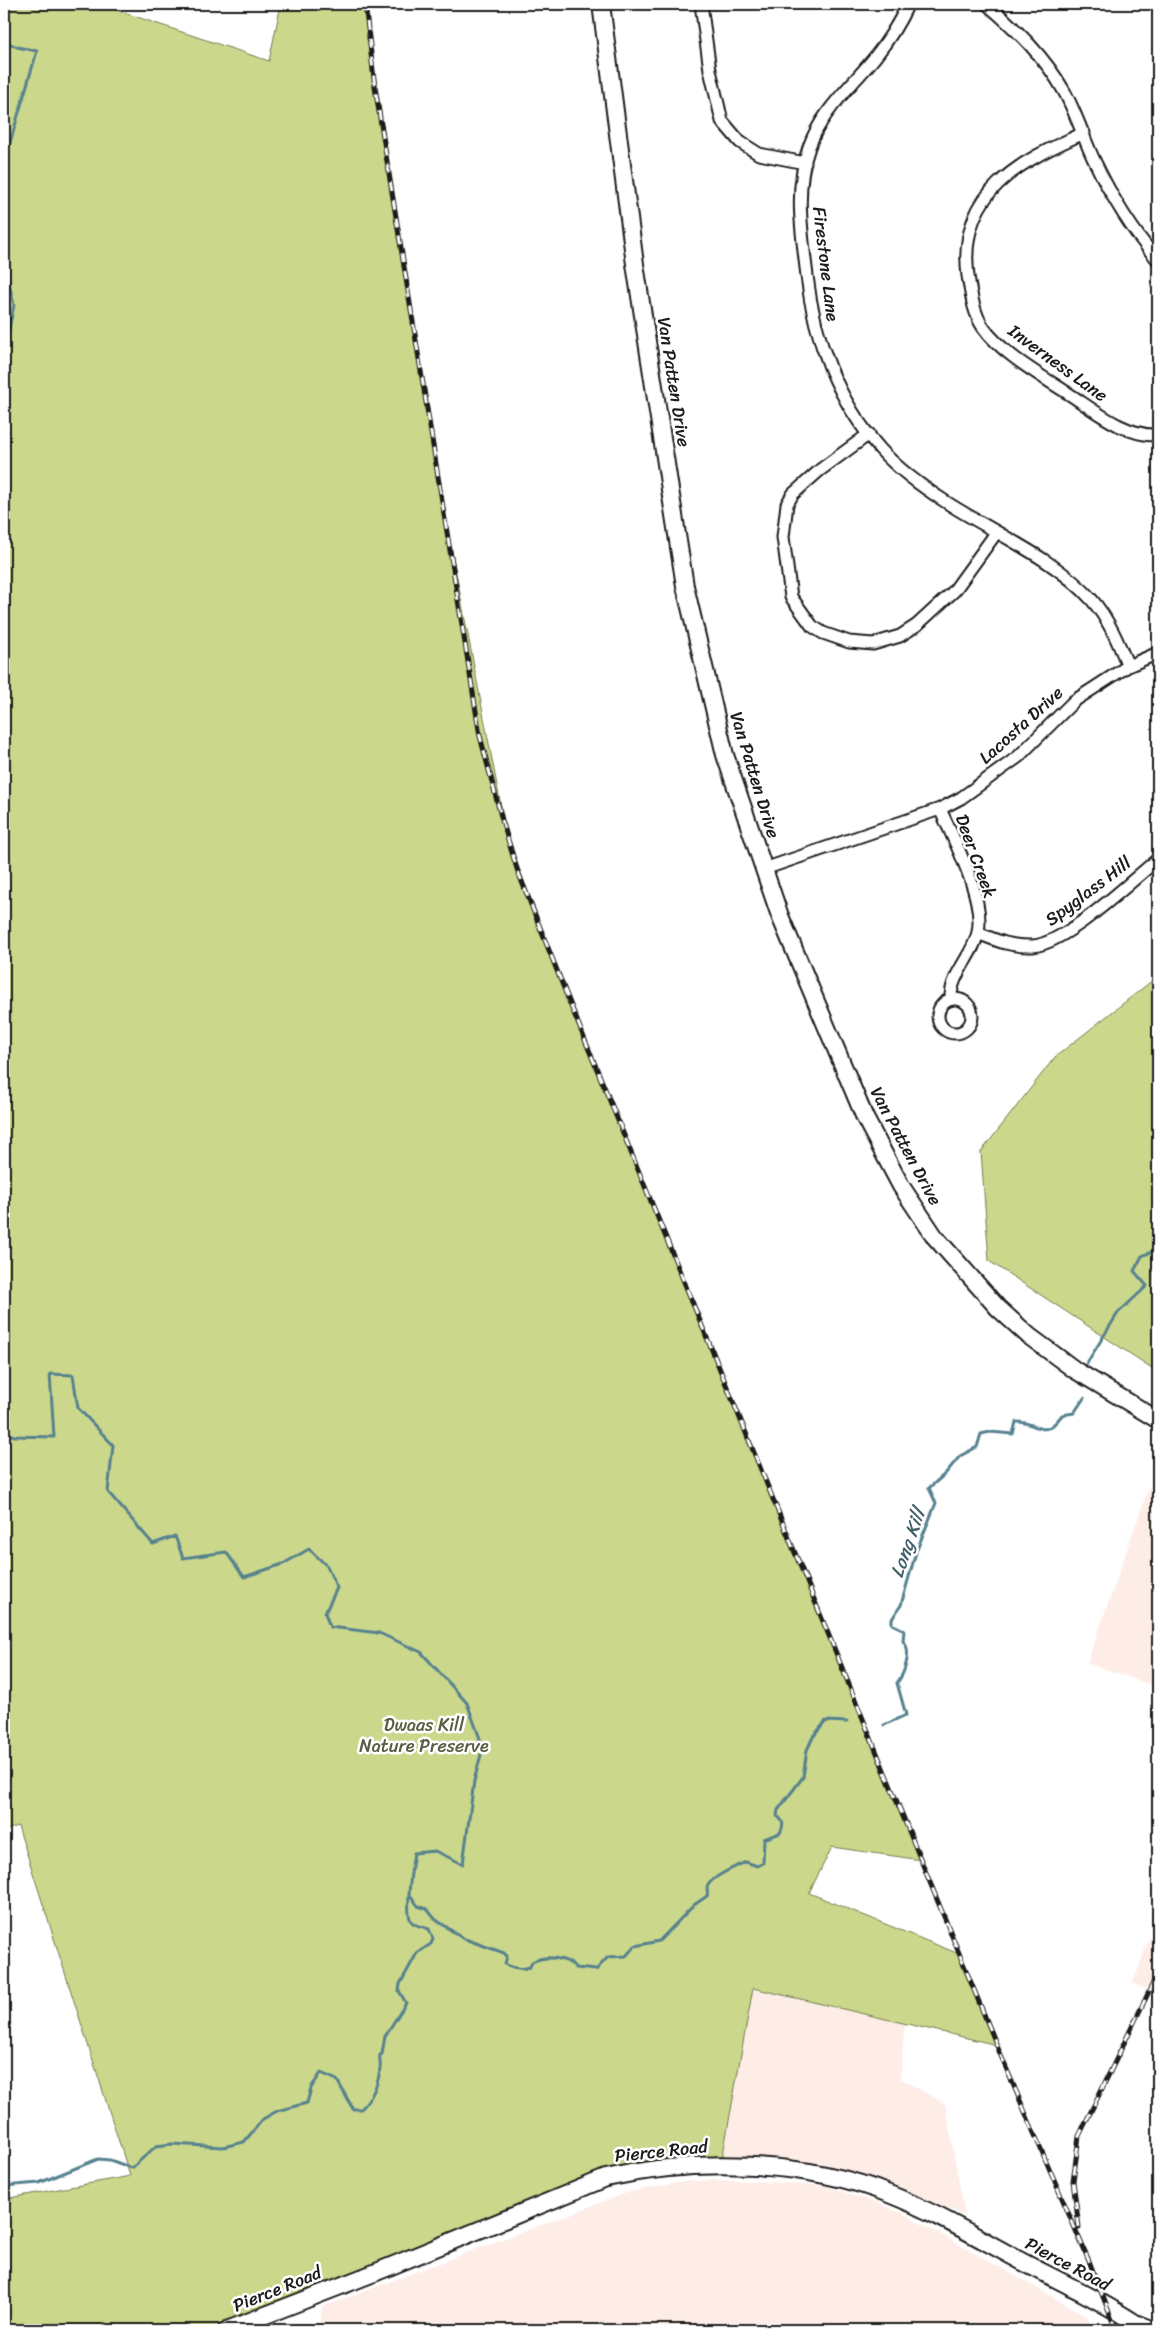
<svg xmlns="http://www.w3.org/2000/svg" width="1162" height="2334" viewBox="0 0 1162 2334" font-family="Sriracha,sans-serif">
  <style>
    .built { fill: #fdede6 }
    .green { fill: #cbd78a; stroke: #747a53 }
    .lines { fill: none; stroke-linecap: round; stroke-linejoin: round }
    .stream { stroke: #56828f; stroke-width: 3 }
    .street-casing { stroke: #1c1c1c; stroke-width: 15 }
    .secondary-casing { stroke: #1c1c1c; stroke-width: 20 }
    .street { stroke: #fff; stroke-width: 11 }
    .secondary { stroke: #fff; stroke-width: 16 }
    .rail-casing { stroke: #1c1c1c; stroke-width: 5 }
    .rail { stroke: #fff; stroke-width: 3; stroke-dasharray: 9; stroke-linecap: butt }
    .labels { text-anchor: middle; stroke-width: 5; stroke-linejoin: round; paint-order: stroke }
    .street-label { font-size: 18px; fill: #1c1c1c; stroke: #fff }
    .park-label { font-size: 18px; fill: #595d42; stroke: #fff }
    .water-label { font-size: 19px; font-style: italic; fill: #426069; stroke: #fff }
  </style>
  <rect width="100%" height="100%" fill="#fff"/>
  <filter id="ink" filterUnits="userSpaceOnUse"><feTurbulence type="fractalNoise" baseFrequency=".02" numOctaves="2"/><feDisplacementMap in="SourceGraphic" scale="10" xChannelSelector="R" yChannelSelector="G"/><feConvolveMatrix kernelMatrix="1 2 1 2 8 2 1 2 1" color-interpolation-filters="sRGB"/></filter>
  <g filter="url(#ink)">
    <path class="built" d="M1158,1462V1687L1087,1663Z
      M1158,1914V1995L1133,1983Z
      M753,1987L905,2024L900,2078L945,2104L965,2216L895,2185L819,2165L722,2157Z
      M736,2180L826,2186L877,2203L908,2216L1087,2316L1093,2330H320L322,2307L629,2192L689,2181Z"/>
    <path class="green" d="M4,4H98L269,61L281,4H366L367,24L435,464L507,837L583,1035L921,1860L832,1847L809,1893L959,1954L997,2045L753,1988L721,2165L628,2170L227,2330H4V2199L130,2176L18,1826L4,1831Z
      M1158,976V1372L989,1261L981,1152L1055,1057Z"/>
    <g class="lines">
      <path class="stream" d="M4,13L8,4
        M4,41L17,47L37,51L9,146L4,148
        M4,261L14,305L5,347L4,362
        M1085,1366L1118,1313L1147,1286L1134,1271L1142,1256L1158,1249
        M4,1408L7,1411L4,1414
        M4,1433L15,1436L54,1437L50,1374L73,1375L78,1408L113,1445L108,1492L153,1544L175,1536L183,1558L226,1552L244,1577L283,1564L309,1549L327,1566L337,1588L325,1613L330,1627L379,1633L421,1652L467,1703L483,1747L474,1781L463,1864L435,1851L414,1853C412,1864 405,1913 411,1921C414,1926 424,1927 429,1929L433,1939L431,1944L417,1953L400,1984L399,1991L406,2003L385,2036L382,2054L380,2055C379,2060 381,2063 380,2068C379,2082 372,2099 361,2109H353L337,2080L321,2073L311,2088L307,2103L277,2111L263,2119L244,2142L223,2147L172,2144L156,2146L132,2168L110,2160L98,2159L39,2183L4,2186
        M884,1725L906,1715L897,1683C904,1674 913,1651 903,1641L904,1630L892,1624V1619L901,1605L916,1552L936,1503L929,1488L945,1474L960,1456L977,1447L981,1434L990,1432L1013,1434L1016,1422C1038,1421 1042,1442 1062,1415L1074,1413L1084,1398
        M411,1896L418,1906L427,1909L435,1919L462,1938L504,1953L507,1956L505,1964C513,1968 522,1970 530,1967L532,1962C545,1955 566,1957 576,1968L596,1970L608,1957L626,1956L635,1946L659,1941L694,1905L707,1896C708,1893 707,1891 707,1888C708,1878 737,1866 746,1862L757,1866L763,1863L764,1839L780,1833C784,1825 784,1821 777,1816L778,1810L803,1777L807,1750L813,1737L826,1721L847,1722"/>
      <g class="street-casing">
        <path id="street" d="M701,4L710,70L722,121L740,142L759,154L805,163
          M908,4C899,23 888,41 875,57C851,87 822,110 809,147C794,189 802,233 807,276C814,339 838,402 881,450C899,470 924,488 946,502C992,532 1056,559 1092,600C1109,620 1118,642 1128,666
          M987,4C1016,29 1045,57 1064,91C1076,113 1083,136 1093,158C1110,194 1131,230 1158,260
          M1084,133C1019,162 957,193 968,276C971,293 973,312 983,327C1001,353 1040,375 1066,392C1093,409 1125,437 1158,435
          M869,434L820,470L793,494L787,504L783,537L791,597L812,626L823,633L849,642L873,644L900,636L917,625L954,591L996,533
          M940,809C954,840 985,898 978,932C974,955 950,974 951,999
          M764,869L940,809L961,798L1018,757L1074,701L1128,666L1158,653
          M978,933C997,941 1012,947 1033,946C1067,943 1130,882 1158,859
          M938 1016a17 17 0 1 1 34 0a17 17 0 1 1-34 0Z"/>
      </g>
      <g class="secondary-casing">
        <path id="secondary" d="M601,4L635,264L685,586L725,755L780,916L865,1118L901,1186L935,1237L998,1308L1029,1336L1075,1370L1158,1420
          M227,2330L374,2273L606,2178C693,2158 805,2160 889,2194C935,2212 978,2238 1021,2261C1059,2281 1099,2299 1135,2323L1153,2330"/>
      </g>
      <use href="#street" class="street"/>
      <use href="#secondary" class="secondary"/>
      <g class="rail-casing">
        <path id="rail" d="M365,4L375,87L480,736L502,820L517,869L569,1001L1004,2063L1089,2261L1116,2330
          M1079,2227L1073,2181L1079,2136L1158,1973"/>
      </g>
      <use href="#rail" class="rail"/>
    </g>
  </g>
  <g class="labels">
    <g class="street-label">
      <text transform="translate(826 264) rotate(83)" y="6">Firestone Lane</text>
      <text transform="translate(1058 363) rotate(36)" y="6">Inverness Lane</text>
      <text transform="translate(674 382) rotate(81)" y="6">Van Patten Drive</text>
      <text transform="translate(1021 725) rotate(-42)" y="6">Lacosta Drive</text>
      <text transform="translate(755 775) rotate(73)" y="6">Van Patten Drive</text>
      <text transform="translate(976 856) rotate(70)" y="6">Deer Creek</text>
      <text transform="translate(1088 891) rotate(-37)" y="6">Spyglass Hill</text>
      <text transform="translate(906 1146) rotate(62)" y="6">Van Patten Drive</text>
      <text transform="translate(661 2151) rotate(-6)" y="6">Pierce Road</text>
      <text transform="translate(1068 2264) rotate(28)" y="6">Pierce Road</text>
      <text transform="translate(277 2289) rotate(-22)" y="6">Pierce Road</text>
    </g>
    <g class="park-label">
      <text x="424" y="1731">Dwaas Kill<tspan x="424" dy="21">Nature Preserve</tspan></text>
    </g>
    <g class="water-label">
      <text transform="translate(907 1543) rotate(-71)" y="7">Long Kill</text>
    </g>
  </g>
  <rect width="1162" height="2334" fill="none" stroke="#fff" stroke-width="20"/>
  <rect x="10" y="10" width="1142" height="2314" fill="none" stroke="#1c1c1c" stroke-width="2" filter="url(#ink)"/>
</svg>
